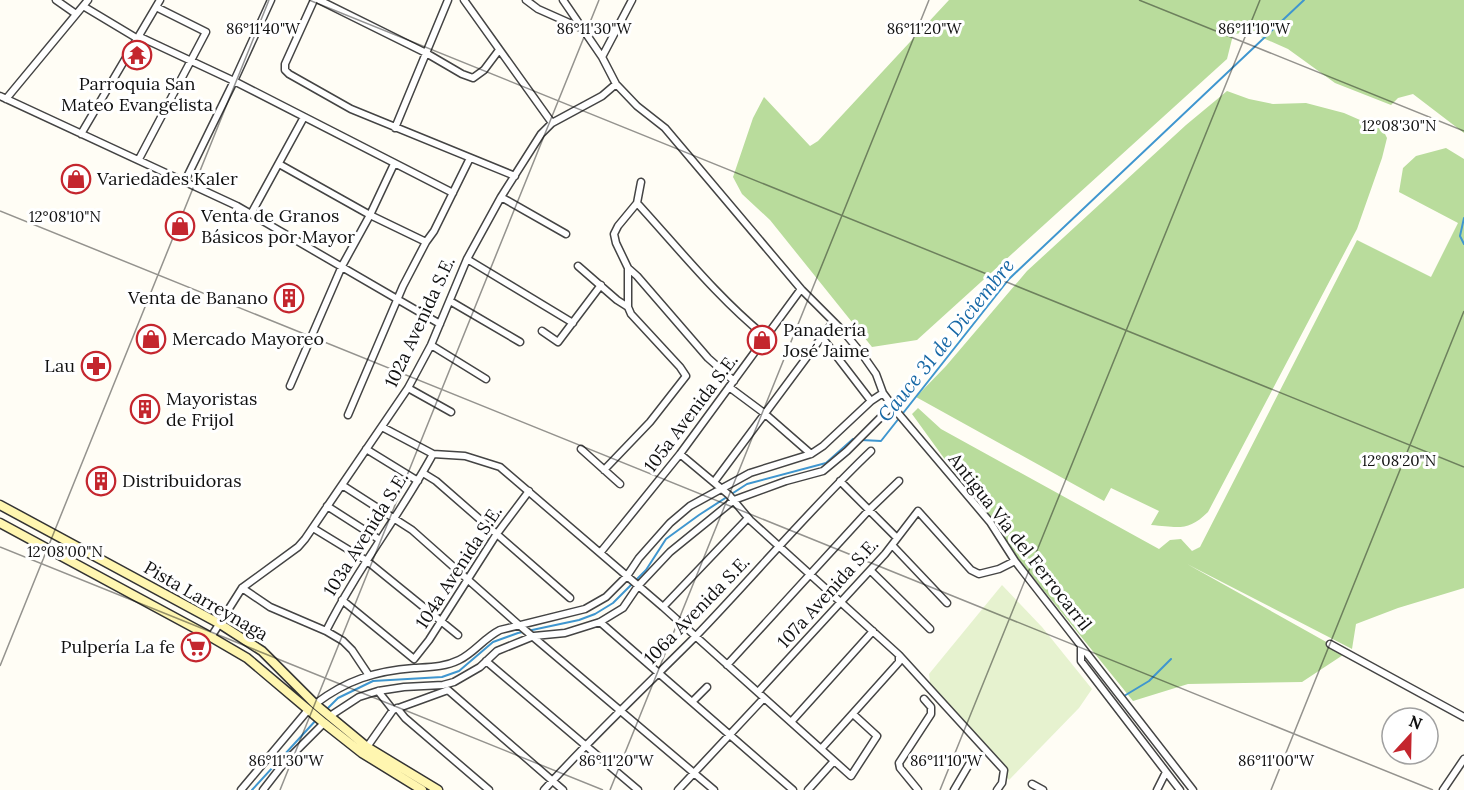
<svg xmlns="http://www.w3.org/2000/svg" width="1464" height="790" viewBox="0 0 1464 790" font-family="Lora,serif">
  <style>
    .forest { fill: #b9dc9c }
    .pitch { fill: #e6f2cf }
    .lines { fill: none; stroke-linecap: round; stroke-linejoin: round }
    .stream { stroke: #3f96cf; stroke-width: 2 }
    .street-casing { stroke: #444; stroke-width: 9 }
    .secondary-casing { stroke: #333; stroke-width: 11 }
    .street { stroke: #fff; stroke-width: 6 }
    .secondary { stroke: #fff6b0; stroke-width: 8 }
    .ticks { fill: none; stroke: #111; stroke-width: 1.5; stroke-opacity: 0.45 }
    .labels { text-anchor: middle; stroke-width: 6; stroke-linejoin: round; paint-order: stroke }
    .poi-label { font-size: 18px; fill: #111; stroke: #fff; text-anchor: start }
    .street-label { font-size: 18px; fill: #111; stroke: #fff }
    .water-label { font-size: 20px; font-style: italic; fill: #1768a6; stroke: #fff }
    .ticks-label { font-size: 15px; text-anchor: middle; fill: #111; stroke: #fff; stroke-width: 6; stroke-linejoin: round; paint-order: stroke }
  </style>
  <rect width="100%" height="100%" fill="#fffdf5"/>
  <path class="forest" d="M949,0H1464V133L1413,94L1398,98L1391,105L1335,83L1288,49L1247,31L1233,35L1227,59L917,340L872,347L770,220L742,194L733,177L753,118L764,97L810,146L818,141Z
    M1227,91L1249,99L1273,104L1306,103L1344,113L1383,130L1387,138L1382,158L1357,229L1208,512C1188,532 1178,527 1151,525L1159,511L1111,488L1104,501L916,397L946,366L1027,271L1186,125Z
    M1446,148L1464,159V588L1398,608L1356,624L1352,649L1187,564L1346,653L1302,682L1188,684L1133,701L1004,541L912,414L918,408L941,429L1159,549L1170,540L1181,539L1192,551L1200,547L1357,240L1431,277L1458,223L1399,192L1403,168L1416,156Z"/>
  <path class="pitch" d="M1002,585L1042,627L1092,689L1079,708L1009,780L931,690L929,674Z"/>
  <g class="lines">
    <path class="stream" d="M1464,218L1460,236L1464,244
      M861,440L881,441L1009,279L1304,0
      M1124,696L1149,681L1171,659
      M325,711L338,698L373,681L442,677L459,671L493,642L518,633L579,620L595,614L613,603L646,570L666,539L699,515L747,484L826,463L853,439H856
      M252,790L317,719"/>
    <g class="street-casing">
      <path id="street" d="M56,0L76,14
        M314,0L285,64V70L289,74L351,109L515,176
        M319,0L426,53L462,74L473,78L484,70L499,50
        M464,0L552,123
        M526,0L538,9L583,29
        M563,0L602,57L616,84L637,106L665,128L801,289L843,331L862,354L876,374L883,393L897,412L990,522L1015,561L1193,790
        M83,6L138,39
        M140,37L234,81L453,193
        M602,57L632,0
        M0,96L237,206L440,324
        M6,99L88,0
        M395,128L448,0
        M81,134L160,0
        M139,159L206,32L156,7
        M279,164L370,215L426,242
        M185,181L234,81L271,0
        M501,197L566,234
        M637,203C679,249 718,298 766,337
        M251,214L304,117
        M467,259L573,323
        M578,266L617,300L628,307
        M628,268L637,276L708,358L734,381
        M450,301L520,342
        M542,331L558,342L601,285
        M821,336L871,401
        M431,345L486,379
        M290,386L342,266L370,215L394,164
        M729,387L764,413L811,454
        M408,388L451,412
        M348,415L403,286L426,242L434,231L470,158
        M382,427L433,454L465,456L500,467L663,607L851,776L877,736L853,714
        M366,449L418,481
        M581,449L620,484
        M680,454L729,495L750,520L899,655V662L821,749
        M604,470L650,422L686,376L680,367L631,314L628,307V268L616,243L614,234L618,226L637,203L641,182
        M423,473L436,481L570,598
        M840,481L897,538
        M714,482L833,322
        M342,485L412,530L519,625L714,790
        M327,506L380,540
        M313,528L367,561L458,635
        M892,545L947,603
        M600,553L680,454L801,289
        M871,571L930,629
        M242,588L270,607L326,631L343,641L352,650L368,674
        M342,600L414,659L429,640L496,535L529,491
        M663,607L748,518
        M600,622L793,790
        M326,631C357,569 400,515 433,454
        M211,637L242,588L298,547L305,539L408,388L431,345L467,259L501,197L541,134L552,123L602,96L616,84
        M1330,644L1464,717
        M1081,646V661L1180,790
        M899,655L1004,770L1002,783L997,790
        M486,661L638,790
        M727,665L869,510L899,481
        M378,691L393,710
        M758,692L885,554L918,511L971,570L979,574L999,569L1015,561
        M692,702L707,687
        M315,704C347,680 375,671 414,668C430,667 445,667 459,660C474,653 484,638 500,630L585,609L606,597L627,576L639,558L670,523L690,506L750,473L811,454L823,446L871,401L883,393
        M397,708L405,718L489,790
        M330,716L359,697L378,691L404,687L443,685L454,682L480,667L497,651L534,636L565,633L600,622L623,608L638,586L670,552L734,500L786,481L823,471L847,451L893,405
        M791,722L873,631
        M367,747L393,710L448,690L563,790
        M1032,784L1043,790
        M241,790L308,710
        M263,790L284,763L324,723
        M544,790C592,737 644,688 695,637C754,576 809,510 871,451
        M678,790L764,698
        M808,790L834,761
        M918,790L900,768L899,763L931,714V707L924,699
        M954,790L971,761
        M1157,790L1166,772
        M1443,790L1464,759"/>
    </g>
    <g class="secondary-casing">
      <path id="secondary" d="M0,505L220,624L262,651L315,704L367,747L438,790
        M0,523L211,637L247,658L324,723L362,753L422,790"/>
    </g>
    <use href="#street" class="street"/>
    <use href="#secondary" class="secondary"/>
  </g>
  <path class="ticks" d="M309,0L1464,467M1139,0L1464,131M0,211L1433,790M0,547L603,790M0,666L269,0M280,790L599,0M610,790L929,0M940,790L1260,0M1271,790L1464,311"/>
  <defs>
    <g id="temple-ring" transform="scale(1.5)"><circle r="9.5" fill="#fff" stroke="#c4262e" stroke-width="1.5"/><path d="M0-6L5-2H3V0L6.5 2.5H4V6H1.5V3h-3V6H-4V2.5H-6.5L-3 0V-2H-5Z" fill="#c4262e"/></g>
    <g id="shop-ring" transform="scale(1.5)"><circle r="9.5" fill="#fff" stroke="#c4262e" stroke-width="1.5"/><path d="M-5-2.5h2.3a2.7 3.5 0 0 1 5.4 0H5L5.5 6h-11ZM-1.5-2.5h3a1.5 2.3 0 0 0-3 0Z" fill="#c4262e"/></g>
    <g id="building-ring" transform="scale(1.5)"><circle r="9.5" fill="#fff" stroke="#c4262e" stroke-width="1.5"/><path d="M-4-6H4V6H1V3H-1V6H-4ZM-2.5-4.3h1.7v1.8h-1.7ZM.8-4.3h1.7v1.8H.8ZM-2.5-1h1.7V.8h-1.7ZM.8-1h1.7V.8H.8Z" fill="#c4262e"/></g>
    <g id="pharmacy-ring" transform="scale(1.5)"><circle r="9.5" fill="#fff" stroke="#c4262e" stroke-width="1.5"/><path d="M-2-6h4v4h4v4h-4v4h-4v-4h-4v-4h4Z" fill="#c4262e"/></g>
    <g id="supermarket-ring" transform="scale(1.5)"><circle r="9.5" fill="#fff" stroke="#c4262e" stroke-width="1.5"/><path d="M-6-5.5h2.5l.6 2H6L4.5 2H-2.5L-4.4-4H-6ZM-1.5 3.2a1.3 1.3 0 1 0 .1 0ZM3 3.2a1.3 1.3 0 1 0 .1 0Z" fill="#c4262e"/></g>
  </defs>
  <g fill-rule="evenodd">
    <use href="#temple-ring" x="137" y="55"/>
    <use href="#shop-ring" x="76" y="179"/>
    <use href="#shop-ring" x="180" y="226"/>
    <use href="#building-ring" x="289" y="298"/>
    <use href="#shop-ring" x="151" y="339"/>
    <use href="#shop-ring" x="762" y="340"/>
    <use href="#pharmacy-ring" x="96" y="366"/>
    <use href="#building-ring" x="145" y="409"/>
    <use href="#building-ring" x="101" y="481"/>
    <use href="#supermarket-ring" x="196" y="647"/>
  </g>
  <g class="labels">
    <g class="poi-label">
      <text x="137" y="90" text-anchor="middle">Parroquia San<tspan x="137" dy="21">Mateo Evangelista</tspan></text>
      <text x="97" y="185">Variedades Kaler</text>
      <text x="201" y="222">Venta de Granos<tspan x="201" dy="21">Básicos por Mayor</tspan></text>
      <text x="268" y="304" text-anchor="end">Venta de Banano</text>
      <text x="783" y="336">Panadería<tspan x="783" dy="21">José Jaime</tspan></text>
      <text x="172" y="345">Mercado Mayoreo</text>
      <text x="75" y="372" text-anchor="end">Lau</text>
      <text x="166" y="405">Mayoristas<tspan x="166" dy="21">de Frijol</tspan></text>
      <text x="122" y="487">Distribuidoras</text>
      <text x="175" y="653" text-anchor="end">Pulpería La fe</text>
    </g>
    <g class="street-label">
      <text transform="translate(420 322) rotate(-65)" y="6">102a Avenida S.E.</text>
      <text transform="translate(691 413) rotate(-53)" y="6">105a Avenida S.E.</text>
      <text transform="translate(366 534) rotate(-58)" y="6">103a Avenida S.E.</text>
      <text transform="translate(1020 542) rotate(52)" y="6">Antigua Vía del Ferrocarril</text>
      <text transform="translate(459 567) rotate(-57)" y="6">104a Avenida S.E.</text>
      <text transform="translate(828 593) rotate(-48)" y="6">107a Avenida S.E.</text>
      <text transform="translate(206 601) rotate(30)" y="6">Pista Larreynaga</text>
      <text transform="translate(697 610) rotate(-46)" y="6">106a Avenida S.E.</text>
    </g>
    <g class="water-label">
      <text transform="translate(946 340) rotate(-51)" y="7">Cauce 31 de Diciembre</text>
    </g>
  </g>
  <g class="ticks-label">
    <text x="594" y="34">86°11'30"W</text>
    <text x="263" y="34">86°11'40"W</text>
    <text x="924" y="34">86°11'20"W</text>
    <text x="1254" y="34">86°11'10"W</text>
    <text x="1399" y="131">12°08'30"N</text>
    <text x="65" y="222">12°08'10"N</text>
    <text x="1399" y="466">12°08'20"N</text>
    <text x="65" y="557">12°08'00"N</text>
    <text x="286" y="766">86°11'30"W</text>
    <text x="616" y="766">86°11'20"W</text>
    <text x="946" y="766">86°11'10"W</text>
    <text x="1276" y="766">86°11'00"W</text>
  </g>
  <g transform="translate(1410 736) rotate(22)"><circle r="28" fill="#ffffff" stroke="#a0a0a0" stroke-width="1.5"/>
  <path d="M0-4.5L10 22L0 15L-10 22Z" fill="#c4262e"/>
  <text y="-9" font-size="16" font-weight="bold" text-anchor="middle" fill="#111111">N</text>
  </g>
</svg>
